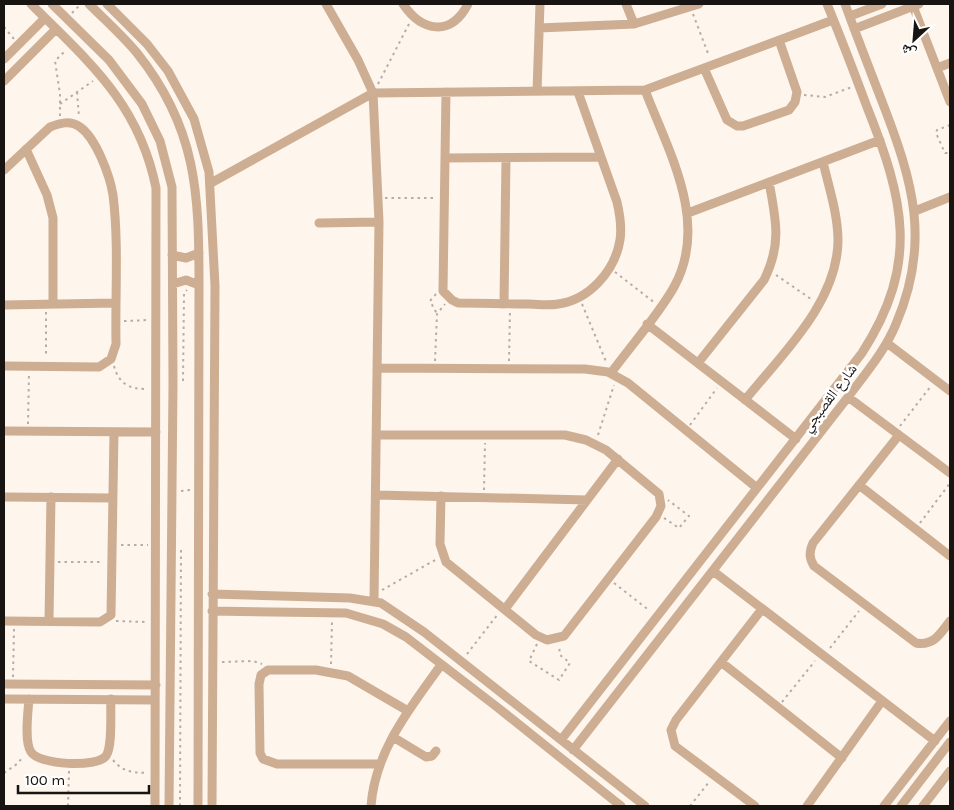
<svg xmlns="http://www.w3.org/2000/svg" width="954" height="810" viewBox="0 0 954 810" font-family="Karla,'Noto Naskh Arabic',sans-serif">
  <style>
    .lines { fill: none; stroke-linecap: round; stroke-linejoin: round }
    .path { stroke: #b5ada7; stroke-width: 2; stroke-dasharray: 2.5 4; stroke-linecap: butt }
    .minor { stroke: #ceae93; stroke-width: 9 }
    .labels { text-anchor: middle; stroke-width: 5; stroke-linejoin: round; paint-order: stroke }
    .street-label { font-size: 15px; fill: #171412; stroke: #fff }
  </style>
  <rect width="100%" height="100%" fill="#fef5ed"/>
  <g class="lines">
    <path class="path" d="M72,13L81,4
      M693,14L709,56
      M4,27L14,39
      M378,84L409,24
      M77,92L79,117
      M804,95L825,97L852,87
      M60,104L93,81
      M60,116V94L55,61L65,51
      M950,125L937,130L936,133L945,153H950
      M385,198H435
      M615,272L655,303
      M776,275L811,299
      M436,294L430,301L437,314
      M582,304L607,364
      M46,312V357
      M124,321L149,320
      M435,361L437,314L445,304
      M509,361L510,311
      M114,366C119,384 129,389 147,389
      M183,381L184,293L187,290
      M28,424L29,373
      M690,425L717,388
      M900,426L931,386
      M598,435L614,385
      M484,490L485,443
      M181,491L191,490
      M664,518L679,528L689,516L668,500
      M920,523L950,483
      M121,545H148
      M58,562H103
      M614,583L650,611
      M382,590L437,559
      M116,621L146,622
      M537,644L529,661L559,680L570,663L560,655L559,645
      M830,648L859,611
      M467,654L498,614
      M222,662L253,661L262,664
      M331,664L332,621
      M13,677L14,629
      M782,702L815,661
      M113,760C123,772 131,772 146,773
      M4,773L17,764L23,757
      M68,806L69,771
      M180,806L181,546
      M690,806L709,782"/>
    <path class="minor" d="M31,4C89,62 139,103 156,188L155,806
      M52,4L109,60L142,104L160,141L172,187L173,384L169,806
      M89,4C105,20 122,35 137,53C197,128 199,193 199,285L198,806
      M107,4L147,44L168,71L194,119L209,172L215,286L212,806
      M326,4L358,60L373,93L379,222L374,601
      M403,4C422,32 451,37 468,4
      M626,4L634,24
      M913,6L950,102
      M850,16L882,4
      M539,28L634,24L699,4
      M854,29L919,4
      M4,59L45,18
      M704,68L727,120L737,126H743L789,110L795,102L797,92L779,40
      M937,68L950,63
      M4,81L56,29
      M537,91L540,4
      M446,92L443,291L452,300L458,303C481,303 504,304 527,304C537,304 548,306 558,304C589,300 615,271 620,240C622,227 620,215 617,202L578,92
      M26,149L47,195L53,218V304
      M445,158L600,157
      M4,170L50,127C60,123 70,120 80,127C96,138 110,176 113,195C119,243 115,295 116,344L111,359L99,367L4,366
      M211,183L373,93L645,90L833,20
      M915,211L950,197
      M688,213L880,140
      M319,223L379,222
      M172,255L186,258L199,253
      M173,284L186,280L199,285
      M504,304L506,158
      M4,305L115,303
      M647,324L796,439
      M887,343L950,391
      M698,363L764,280C782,244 776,220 769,182
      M379,368L585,369L608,372L628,383L757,488
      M611,373C630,347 659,314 674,287C710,222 668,151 645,90
      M848,397L950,473
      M745,400C782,354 837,303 838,241C838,214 829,188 823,162
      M4,431L156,432
      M378,435H565L586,440L606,450L659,494L661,506L656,517L564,636L547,640L536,635L446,562L440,544L441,496
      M899,435L813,543C809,552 809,558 814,566L916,643C934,646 940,634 950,621
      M859,485L950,556
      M377,495L587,500
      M4,497L113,498
      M713,571L935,741
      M212,594L350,598L381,603L424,632L645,806
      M505,609L618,459
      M212,611L346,613L383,624L406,637L497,707L621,806
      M4,621L100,622L111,615L114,432
      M49,621L51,497
      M721,662L842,758
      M4,684L156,685
      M4,699L155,700
      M29,699C28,712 24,742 31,752C39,765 97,768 106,756C113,746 110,712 111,699
      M393,737L426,757L432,756L436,751
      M561,740L862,353C920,263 904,200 867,107C854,72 841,38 827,4
      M573,750L848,397C865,374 885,351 896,324C931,242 913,182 883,104C870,70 857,37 845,4
      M379,764H277L263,759L260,753L259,684L261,675L268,670H316L348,676L408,711
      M371,806C375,751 410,708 441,665
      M755,806L675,746L671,730L676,720L762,609
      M807,806L882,701
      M884,806L950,721
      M901,806L950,742
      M923,806L950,771"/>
  </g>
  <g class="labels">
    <g class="street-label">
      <text transform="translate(829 398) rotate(-53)" y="5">شارع القصبجي</text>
    </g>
  </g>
  <rect width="954" height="810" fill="none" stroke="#171412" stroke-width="10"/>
  <g transform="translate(914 40) rotate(206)" stroke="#ffffff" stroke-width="4" paint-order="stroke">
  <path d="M0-4L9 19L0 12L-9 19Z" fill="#171412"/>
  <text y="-8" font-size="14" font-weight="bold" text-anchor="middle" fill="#171412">ش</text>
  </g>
  <path d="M18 785v8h131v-8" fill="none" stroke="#171412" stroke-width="2.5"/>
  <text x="25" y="785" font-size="15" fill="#171412" stroke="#ffffff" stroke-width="4" paint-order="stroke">100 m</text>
</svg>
